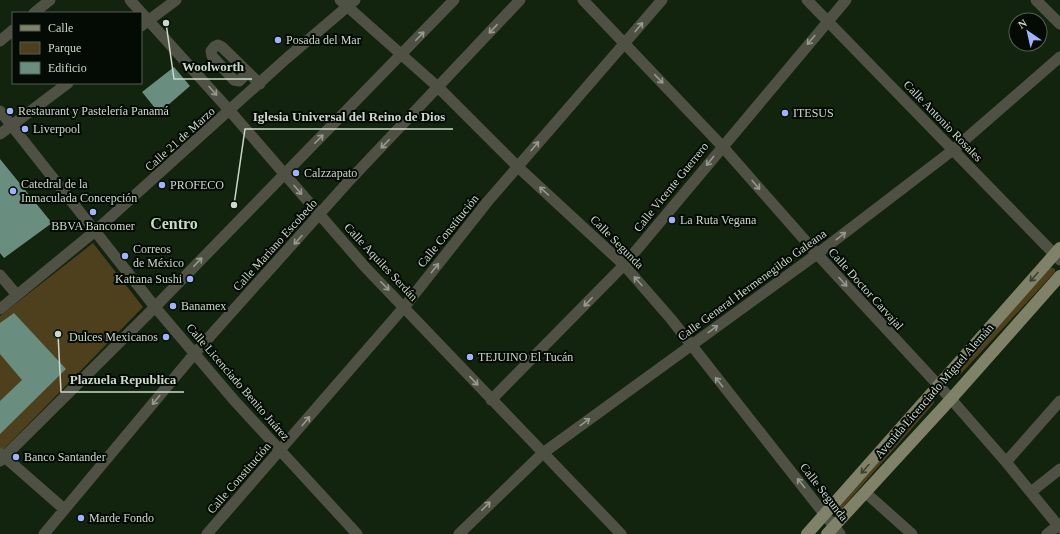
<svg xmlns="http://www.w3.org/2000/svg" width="1060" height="534" viewBox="0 0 1060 534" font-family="'Times New Roman',serif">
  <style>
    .green { fill: #4e401d }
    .building { fill: #698d7e }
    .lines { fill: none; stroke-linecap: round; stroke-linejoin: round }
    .minor { stroke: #4f5144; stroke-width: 11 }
    .major { stroke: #7f8268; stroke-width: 12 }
    .oneway { stroke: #949b8e }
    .oneway2 { stroke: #3b4131 }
    .poi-dot { fill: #a1b3fd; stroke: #040b04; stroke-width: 1.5 }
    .labels { text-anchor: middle; stroke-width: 4; stroke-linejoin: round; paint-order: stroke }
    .poi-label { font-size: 12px; fill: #ccd8ca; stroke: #040b04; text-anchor: start }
    .street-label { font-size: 12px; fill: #ccd8ca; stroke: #040b04 }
    .district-label { font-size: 16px; font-weight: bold; fill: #c4dcbf; stroke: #040b04 }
    .leader { fill: none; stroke: #ccd8ca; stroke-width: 1.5 }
    .callout-dot { fill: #ccd8ca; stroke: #040b04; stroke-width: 1.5 }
    .callout-label { font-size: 13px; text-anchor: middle; font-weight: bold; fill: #ccd8ca; stroke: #040b04; stroke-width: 4; stroke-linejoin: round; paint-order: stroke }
  </style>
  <rect width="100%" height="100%" fill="#12240e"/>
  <path class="green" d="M93,243L143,307L2,451L0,449V316Z
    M1050,267L1055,269V272L958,377L952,374Z
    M934,398V403L838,513L834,509Z"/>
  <path class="building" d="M174,67L190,86L159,113L142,92Z
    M0,159L52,223L4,258L0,253Z
    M14,313L66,369L0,434V401L22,380L0,354V323Z"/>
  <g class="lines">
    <path class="minor" d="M130,0L230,111L365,267L621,534
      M340,0L439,88L518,167L624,265L671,319L840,534
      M583,0L722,146L817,254L951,399L1006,462L1060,528
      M807,0L1060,260
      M1036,0L1060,24
      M34,13L50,0
      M141,26L176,0
      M0,41L13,30
      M247,73L239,81L234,80L212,56L211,51L214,47L218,45L222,47L260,84
      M0,111L155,307L233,399L357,534
      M0,134L68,83
      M0,275L17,295
      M0,309L94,232L287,58L355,0
      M491,400L624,265L846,0
      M0,453L64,509
      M0,461L155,307L454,0
      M1006,462L1060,401
      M1031,492L1060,469
      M866,493L912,534
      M44,534L195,353L348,182L520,0
      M207,534L405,306L488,201L662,0
      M459,534L543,453L817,254L953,150L1060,57
      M1047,534L1060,524"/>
    <path class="major" d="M807,534L1060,248
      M827,534L951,399L1060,276"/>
  </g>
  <defs><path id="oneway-shaft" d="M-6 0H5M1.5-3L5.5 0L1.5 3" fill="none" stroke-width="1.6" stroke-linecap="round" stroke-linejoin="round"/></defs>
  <g class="oneway">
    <use href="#oneway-shaft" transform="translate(639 27) rotate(-50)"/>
    <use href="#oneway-shaft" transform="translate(493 29) rotate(133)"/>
    <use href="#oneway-shaft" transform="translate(420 36) rotate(-46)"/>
    <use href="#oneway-shaft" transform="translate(811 40) rotate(130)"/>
    <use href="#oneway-shaft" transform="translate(659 79) rotate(46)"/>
    <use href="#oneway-shaft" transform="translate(213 91) rotate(48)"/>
    <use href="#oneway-shaft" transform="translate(319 139) rotate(-45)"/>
    <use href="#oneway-shaft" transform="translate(385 144) rotate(134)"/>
    <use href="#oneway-shaft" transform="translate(535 146) rotate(-50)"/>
    <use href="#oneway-shaft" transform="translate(710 161) rotate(129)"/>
    <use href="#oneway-shaft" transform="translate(756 185) rotate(49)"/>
    <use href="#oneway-shaft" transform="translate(298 190) rotate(49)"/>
    <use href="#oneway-shaft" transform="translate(544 191) rotate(-138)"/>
    <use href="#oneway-shaft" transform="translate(841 236) rotate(-38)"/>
    <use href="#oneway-shaft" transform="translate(298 240) rotate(132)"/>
    <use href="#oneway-shaft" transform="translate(198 262) rotate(-46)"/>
    <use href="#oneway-shaft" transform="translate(435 268) rotate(-52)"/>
    <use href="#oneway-shaft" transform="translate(638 281) rotate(-132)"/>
    <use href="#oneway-shaft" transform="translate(843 282) rotate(48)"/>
    <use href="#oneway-shaft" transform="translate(385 286) rotate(45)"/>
    <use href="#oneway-shaft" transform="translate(588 302) rotate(134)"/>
    <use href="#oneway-shaft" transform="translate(713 329) rotate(-36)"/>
    <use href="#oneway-shaft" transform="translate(474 381) rotate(47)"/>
    <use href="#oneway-shaft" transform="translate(719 382) rotate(-128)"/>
    <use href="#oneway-shaft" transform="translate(156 400) rotate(130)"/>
    <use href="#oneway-shaft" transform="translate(306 421) rotate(-50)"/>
    <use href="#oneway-shaft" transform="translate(585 422) rotate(-36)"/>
    <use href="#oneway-shaft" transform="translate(801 483) rotate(-129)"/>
    <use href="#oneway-shaft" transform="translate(486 506) rotate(-45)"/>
  </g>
  <g class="oneway2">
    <use href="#oneway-shaft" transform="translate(1034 277) rotate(132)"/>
    <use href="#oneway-shaft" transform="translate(865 469) rotate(132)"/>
  </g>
  <g class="poi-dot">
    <circle cx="278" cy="40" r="4"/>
    <circle cx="10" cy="111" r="4"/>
    <circle cx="785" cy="113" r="4"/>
    <circle cx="25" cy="129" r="4"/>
    <circle cx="296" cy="173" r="4"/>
    <circle cx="162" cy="185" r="4"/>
    <circle cx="13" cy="191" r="4"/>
    <circle cx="93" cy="212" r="4"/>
    <circle cx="672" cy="220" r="4"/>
    <circle cx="125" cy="256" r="4"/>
    <circle cx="190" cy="279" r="4"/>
    <circle cx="173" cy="306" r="4"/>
    <circle cx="166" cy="337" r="4"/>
    <circle cx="470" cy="357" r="4"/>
    <circle cx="16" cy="457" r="4"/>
    <circle cx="81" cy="518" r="4"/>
  </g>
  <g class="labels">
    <g class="poi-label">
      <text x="286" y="44">Posada del Mar</text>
      <text x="18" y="115">Restaurant y Pastelería Panamá</text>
      <text x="793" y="117">ITESUS</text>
      <text x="33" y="133">Liverpool</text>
      <text x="304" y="177">Calzzapato</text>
      <text x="21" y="188">Catedral de la<tspan x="21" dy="14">Inmaculada Concepción</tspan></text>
      <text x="170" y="189">PROFECO</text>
      <text x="680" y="224">La Ruta Vegana</text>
      <text x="93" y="230" text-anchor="middle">BBVA Bancomer</text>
      <text x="133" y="253">Correos<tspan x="133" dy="14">de México</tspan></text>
      <text x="182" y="283" text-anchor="end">Kattana Sushi</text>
      <text x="181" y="310">Banamex</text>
      <text x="158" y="341" text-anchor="end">Dulces Mexicanos</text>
      <text x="478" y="361">TEJUINO El Tucán</text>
      <text x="24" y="461">Banco Santander</text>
      <text x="89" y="522">Marde Fondo</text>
    </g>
    <g class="street-label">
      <text transform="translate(943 121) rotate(46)" y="4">Calle Antonio Rosales</text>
      <text transform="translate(180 139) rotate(-42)" y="4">Calle 21 de Marzo</text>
      <text transform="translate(671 187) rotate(-51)" y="4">Calle Vicente Guerrero</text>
      <text transform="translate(448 231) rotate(-51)" y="4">Calle Constitución</text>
      <text transform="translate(617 242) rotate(45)" y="4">Calle Segunda</text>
      <text transform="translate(275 245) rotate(-48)" y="4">Calle Mariano Escobedo</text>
      <text transform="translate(381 262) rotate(47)" y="4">Calle Aquiles Serdán</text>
      <text transform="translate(752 285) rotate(-36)" y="4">Calle General Hermenegildo Galeana</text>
      <text transform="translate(866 289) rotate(48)" y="4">Calle Doctor Carvajal</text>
      <text transform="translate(238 382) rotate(49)" y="4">Calle Licenciado Benito Juárez</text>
      <text transform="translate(934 391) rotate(-49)" y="4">Avenida Licenciado Miguel Alemán</text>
      <text transform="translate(239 478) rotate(-49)" y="4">Calle Constitución</text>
      <text transform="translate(824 492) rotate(52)" y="4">Calle Segunda</text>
    </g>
    <g class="district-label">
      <text x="174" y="229">Centro</text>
    </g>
  </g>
  <path class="leader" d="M166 23L174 79H252M234 205L245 129H453M58 334L61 392H184"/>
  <g class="callout-dot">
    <circle cx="166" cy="23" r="4"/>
    <circle cx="234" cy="205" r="4"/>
    <circle cx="58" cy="334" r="4"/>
  </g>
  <g class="callout-label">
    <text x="213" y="71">Woolworth</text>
    <text x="349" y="121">Iglesia Universal del Reino de Dios</text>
    <text x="123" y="384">Plazuela Republica</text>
  </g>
  <rect x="12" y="12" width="130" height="72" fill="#040b04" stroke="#545d53"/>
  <rect x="20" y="25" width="20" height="6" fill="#7f8268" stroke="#545d53"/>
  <text x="48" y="32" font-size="12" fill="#ccd8ca">Calle</text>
  <rect x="20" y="42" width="20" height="12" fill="#4e401d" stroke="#545d53"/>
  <text x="48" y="52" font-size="12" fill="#ccd8ca">Parque</text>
  <rect x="20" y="62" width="20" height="12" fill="#698d7e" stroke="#545d53"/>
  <text x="48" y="72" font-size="12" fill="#ccd8ca">Edificio</text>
  <g transform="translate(1028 32) rotate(326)"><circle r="19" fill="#040b04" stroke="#545d53"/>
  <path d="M0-3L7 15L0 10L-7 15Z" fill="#a1b3fd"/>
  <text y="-6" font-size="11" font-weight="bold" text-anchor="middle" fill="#ccd8ca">N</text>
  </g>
</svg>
